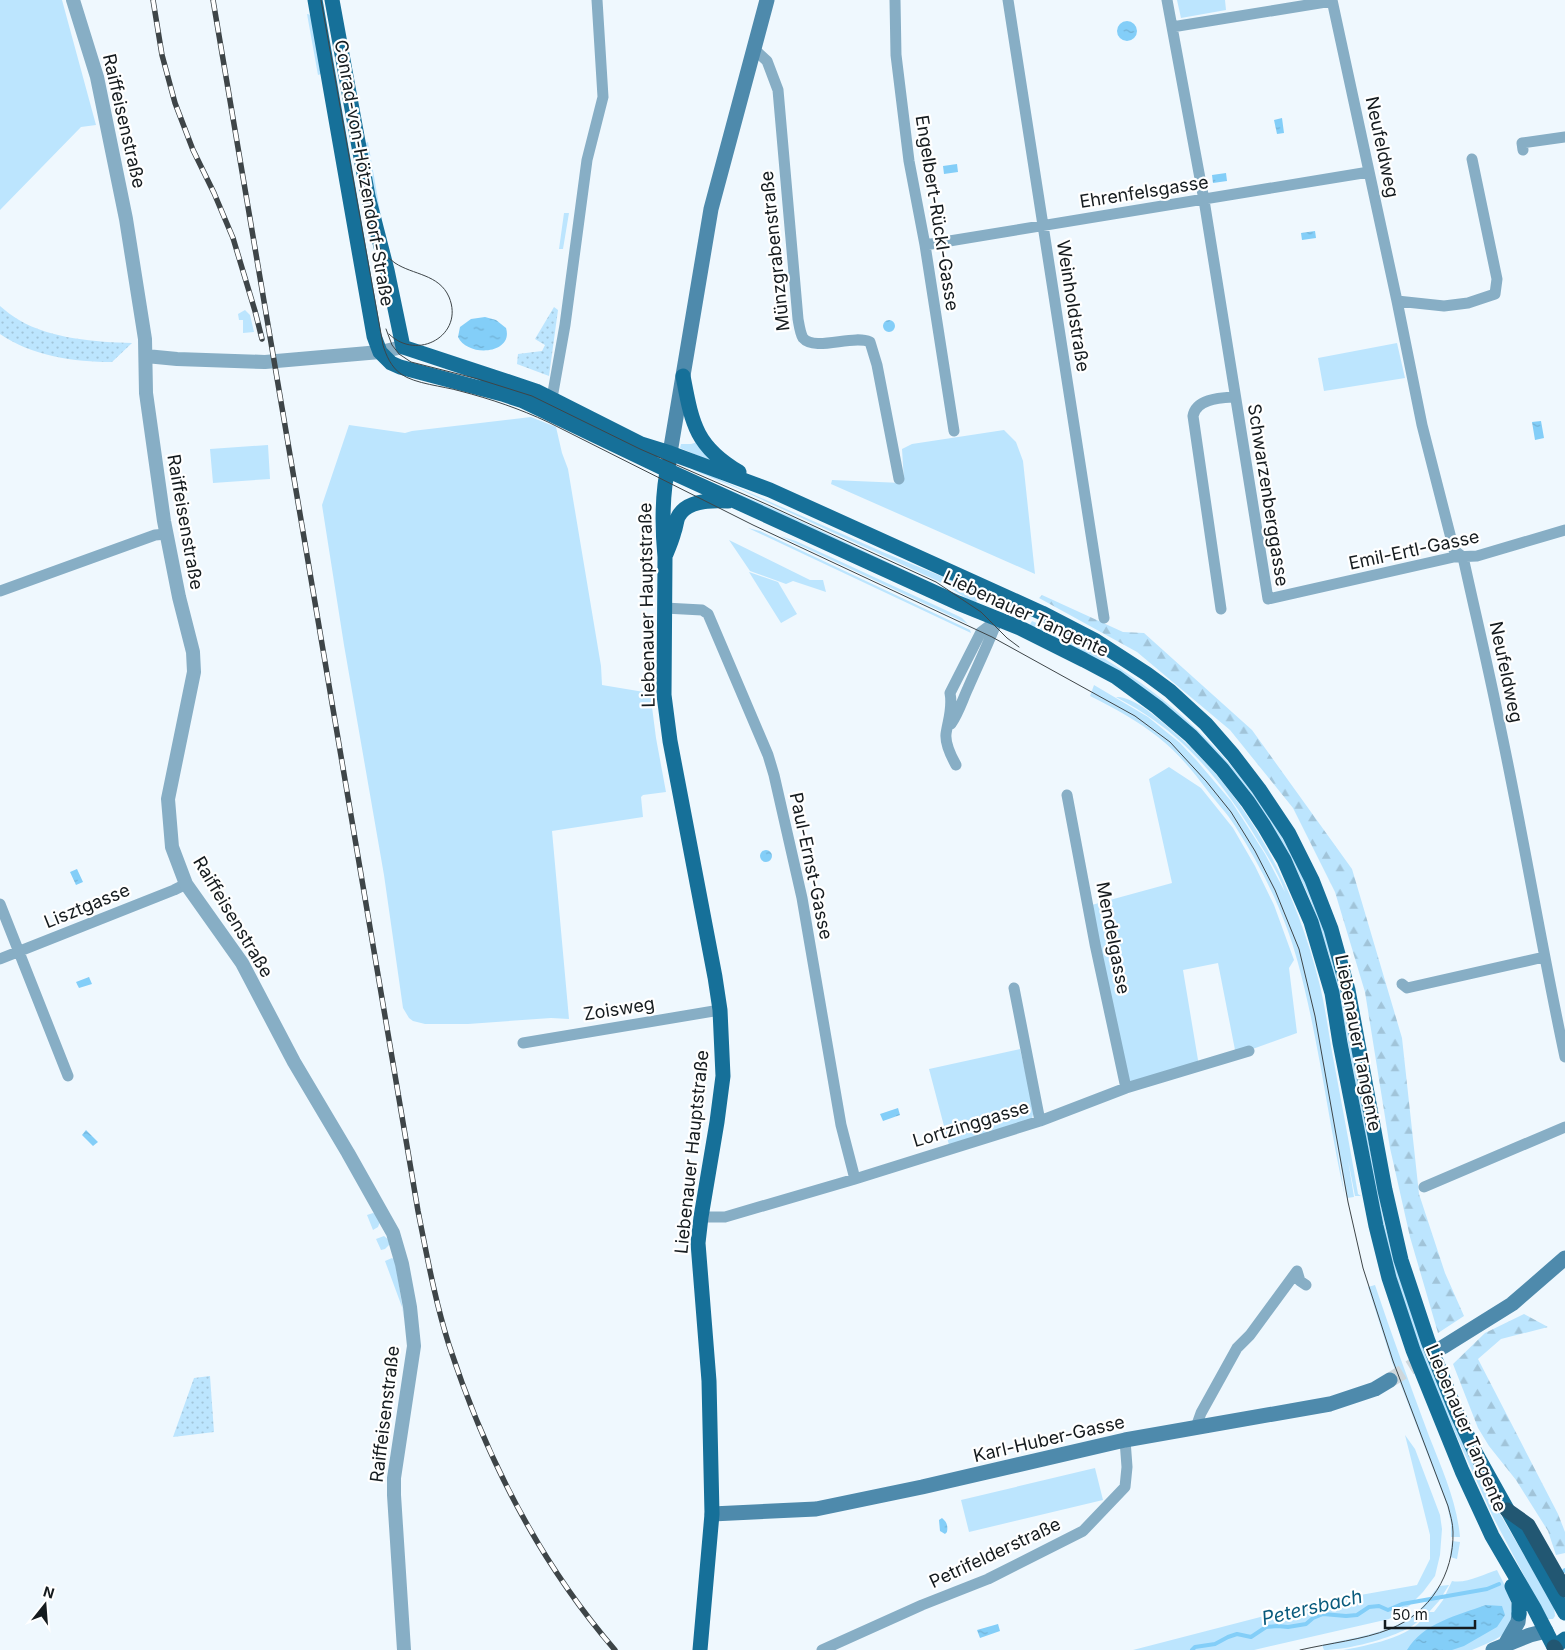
<svg xmlns="http://www.w3.org/2000/svg" width="1565" height="1650" viewBox="0 0 1565 1650" font-family="Inter,sans-serif">
  <style>
    .green { fill: #bce5fe }
    .forest { fill: url(#forest-firs) }
    .park { fill: url(#park-dots) }
    .water { fill: url(#water-ripples) }
    .lines { fill: none; stroke-linecap: round; stroke-linejoin: round }
    .stream { stroke: #83cef8; stroke-width: 4 }
    .secondary-tunnel { stroke: #ced7dc; stroke-width: 15; stroke-dasharray: 15 8; stroke-linecap: butt }
    .minor { stroke: #87aec5; stroke-width: 11 }
    .tertiary { stroke: #87aec5; stroke-width: 14 }
    .secondary { stroke: #4e8aac; stroke-width: 15 }
    .primary { stroke: #167099; stroke-width: 15 }
    .motorway { stroke: #225772; stroke-width: 15 }
    .tram { stroke: #3e4548; stroke-width: 1 }
    .rail-casing { stroke: #3e4548; stroke-width: 5.5 }
    .rail { stroke: #fff; stroke-width: 4; stroke-dasharray: 11; stroke-linecap: butt }
    .labels { text-anchor: middle; stroke-width: 4.5; stroke-linejoin: round; paint-order: stroke }
    .street-label { font-size: 18px; fill: #151b1e; stroke: #fff }
    .water-label { font-size: 19px; font-style: italic; fill: #085a7c; stroke: #fff }
  </style>
  <defs>
    <pattern id="forest-firs" width="22" height="20" patternUnits="userSpaceOnUse" patternTransform="scale(1.25)"><rect width="22" height="20" fill="#bce5fe"/><path d="M5 1l3.5 6h-7zM16 11l3.5 6h-7z" fill="#a1c4d9"/></pattern>
    <pattern id="park-dots" width="8" height="8" patternUnits="userSpaceOnUse" patternTransform="scale(1.25)"><rect width="8" height="8" fill="#bce5fe"/><path d="M2 2h.1M6 6h.1" fill="none" stroke="#a1c4d9" stroke-width="1.8" stroke-linecap="round"/></pattern>
    <pattern id="water-ripples" width="26" height="14" patternUnits="userSpaceOnUse" patternTransform="scale(1.25)"><rect width="26" height="14" fill="#83cef8"/><path d="M2 4q2-2 4 0t4 0M15 11q2-2 4 0t4 0" fill="none" stroke="#70b0d4"/></pattern>
  </defs>
  <rect width="100%" height="100%" fill="#eff8fe"/>
  <path class="green" d="M0,0H62L96,125L81,127L0,210Z
    M1177,0H1225L1226,10L1181,18Z
    M307,14L312,15L321,74L318,75Z
    M368,142L386,245L364,144Z
    M564,213H569L563,249H559Z
    M245,310L250,315L254,332L243,333V320H239L238,314Z
    M1397,343L1405,378L1324,391L1318,358Z
    M531,417L556,427L562,453L568,469L601,666L602,685L656,694L651,699L656,738L666,792L643,795L641,797L643,817L552,831L569,1019L551,1018L468,1024H425L413,1021L409,1018L403,1008L384,875L344,645L322,505L349,425L405,433L412,431Z
    M1004,430L1016,442L1023,461L1035,574L831,484L832,480L902,483L904,481L902,449L912,444Z
    M698,442L713,462L680,448L681,444H691Z
    M268,445L270,479L213,483L210,449Z
    M694,468L885,553L970,588L980,593L981,596L976,602L969,600L942,583L739,489L693,470Z
    M692,474L777,510L941,587Z
    M748,528L760,531L970,630L971,633Z
    M780,536L796,541L954,614L962,618L968,624Z
    M729,540L810,580H823L826,592L793,581L786,584L750,571Z
    M749,572L778,582L797,614L781,623Z
    M1032,621C1194,692 1306,821 1342,996C1355,1057 1363,1118 1376,1179C1380,1198 1382,1218 1388,1236C1403,1280 1420,1324 1436,1368C1446,1395 1453,1424 1466,1450C1492,1504 1525,1555 1554,1607L1555,1616L1553,1619H1547L1492,1515L1443,1406L1411,1327L1384,1234L1339,995L1329,955L1310,899L1293,862L1268,819L1194,732L1029,626Z
    M1094,685L1148,717L1180,743L1197,761L1231,801L1244,821L1265,854L1285,892C1279,874 1268,857 1258,841C1232,797 1198,751 1155,721C1143,712 1129,704 1116,697C1134,696 1161,721 1175,733C1248,796 1296,889 1319,982C1325,1005 1328,1029 1332,1052C1341,1100 1350,1147 1358,1194L1361,1196H1355L1348,1160L1354,1197L1347,1198L1334,1130L1345,1197C1328,1120 1319,1040 1298,963C1285,914 1262,868 1235,826C1227,813 1216,802 1207,790C1193,771 1177,752 1158,737C1138,721 1114,708 1090,696Z
    M1169,767L1201,788L1233,828L1255,866L1274,905L1294,960L1289,968L1297,1033L1236,1055L1218,963L1183,970L1199,1066L1126,1088L1088,906L1172,883L1149,779Z
    M1020,1049L1034,1110L1032,1119L949,1145L929,1069Z
    M373,1213L376,1214L380,1222L378,1227L373,1230L367,1215Z
    M384,1236L389,1240V1245L385,1249L381,1250L376,1239Z
    M392,1258L395,1260L405,1323L402,1307L385,1261Z
    M1375,1285C1392,1336 1410,1385 1429,1436C1442,1469 1457,1502 1460,1537H1451V1523L1447,1505L1392,1362L1368,1287Z
    M1405,1435L1415,1449L1440,1515L1442,1529L1440,1555L1435,1576L1423,1592L1409,1606L1389,1619L1254,1650H1133L1315,1603L1417,1585L1430,1559V1535Z
    M1095,1468L1103,1500L969,1532L961,1500Z
    M1452,1541L1460,1542L1457,1559L1450,1557Z
    M1497,1570C1507,1590 1524,1618 1501,1636C1492,1642 1481,1646 1472,1650H1343C1366,1646 1411,1637 1424,1617C1416,1623 1409,1629 1400,1632C1381,1641 1344,1650 1324,1650L1322,1645C1351,1638 1389,1634 1413,1615C1424,1607 1430,1596 1439,1586L1449,1585L1439,1601L1429,1612H1434L1443,1600L1452,1581C1466,1584 1484,1574 1497,1570Z"/>
  <path class="forest" d="M1042,595L1123,632L1144,633L1252,730L1352,869L1402,1038L1419,1194L1445,1273L1464,1316L1438,1333L1410,1237L1390,1148L1365,992L1335,892L1293,808L1230,730L1137,652L1039,598Z
    M1524,1314L1548,1327L1501,1339L1478,1359L1558,1514L1565,1532V1553L1556,1555L1548,1531L1516,1480L1489,1446L1478,1428L1453,1364L1485,1333Z"/>
  <path class="park" d="M0,306C6,311 12,316 19,320C51,339 96,342 132,343L112,362C74,362 32,356 0,334Z
    M554,307L558,310L549,376L517,364L518,354L542,351L545,345L535,339Z
    M210,1376L214,1432L173,1437L194,1378Z"/>
  <path class="water" d="M1117 31a10 10 0 1 1 20 0a10 10 0 1 1-20 0Z
    M1282,118L1284,133L1277,134L1274,120Z
    M957,164L958,172L944,174L943,166Z
    M1226,173L1227,181L1213,183L1212,175Z
    M1315,231L1316,238L1302,240L1301,233Z
    M485,317L496,320L506,328C514,354 468,358 458,337L460,327L471,319Z
    M883 326a6 6 0 1 1 12 0a6 6 0 1 1-12 0Z
    M1541,421L1544,438L1535,440L1532,422Z
    M760 856a6 6 0 1 1 12 0a6 6 0 1 1-12 0Z
    M77,869L83,882L76,885L70,872Z
    M89,977L92,984L79,988L76,982Z
    M898,1108L900,1115L883,1121L880,1114Z
    M86,1130L98,1142L93,1146L82,1135Z
    M942,1518C947,1522 948,1526 947,1532L945,1534L940,1531L939,1520Z
    M1486,1605L1502,1606L1505,1615L1497,1627L1464,1646L1452,1650H1407C1423,1623 1458,1615 1486,1605Z
    M998,1624L1000,1631L980,1638L977,1630Z"/>
  <g class="lines">
    <path class="stream" d="M1564,1571L1565,1570
      M1192,1650L1195,1647L1215,1644L1228,1637L1237,1634L1251,1637L1266,1627L1277,1626L1288,1627L1306,1624L1313,1618L1323,1614L1346,1616L1357,1615L1369,1607L1379,1606L1388,1610L1402,1604L1487,1589L1499,1584"/>
    <path class="secondary-tunnel" d="M1390,1380L1443,1347"/>
    <path class="minor" d="M895,0L896,55L909,161L925,245L954,431
      M1008,0L1104,618
      M1167,0L1204,200L1268,599L1454,557L1477,556L1565,530
      M1332,0L1397,301L1422,425L1454,550L1463,557C1475,612 1488,666 1499,721C1523,833 1541,945 1565,1057
      M1172,27L1332,1
      M754,49L767,61L778,90L798,319C799,324 800,333 803,338C815,352 853,334 870,342L877,365L899,479
      M1523,150L1522,143L1565,137
      M925,245L1369,172
      M1397,301L1444,306L1468,303L1495,294L1497,279L1472,159
      M552,398L565,325L587,160L603,97L597,0
      M0,591L155,535L167,534
      M665,608L702,610L708,614L768,755L774,775L802,898L841,1125L855,1179
      M1221,609L1193,416C1196,399 1219,398 1234,397
      M951,724C959,712 962,701 968,688C978,665 989,642 998,619
      M956,765C951,756 945,744 946,734C948,720 953,708 950,693L981,632L998,619
      M1067,795L1095,944L1126,1088
      M0,904L68,1076
      M0,959L174,890L186,884
      M1402,984L1407,988L1544,957
      M1014,988L1040,1121
      M523,1043L720,1010
      M1424,1187L1565,1127
      M701,1217H725L855,1179L1040,1121L1126,1088L1249,1051
      M1196,1427L1201,1413L1237,1348L1250,1335L1297,1271L1300,1281L1306,1285
      M822,1650L922,1605L988,1579L1083,1531L1125,1487L1127,1467L1125,1440"/>
    <path class="tertiary" d="M73,0L97,77L126,219L145,339L146,393L164,521L179,597L193,652L194,672L168,799L172,847L186,884L242,963L294,1062L348,1153L393,1233L402,1264L410,1307L414,1346L394,1478V1495L404,1650
      M146,356L177,359L265,362L380,352L403,347"/>
    <path class="secondary" d="M670,453L711,209L767,0
      M1443,1347L1512,1304L1565,1258
      M712,1514L816,1509L922,1487L1125,1440L1330,1404L1375,1389L1390,1380
      M1506,1643L1518,1622L1519,1614
      M1493,1650L1530,1635L1546,1631"/>
    <path class="primary" d="M315,0L374,336L380,352L391,363L400,367L502,394L523,401L667,470L958,603L1020,628L1084,660L1116,677L1157,707L1191,736L1222,769L1248,802L1264,826L1284,860L1311,922L1332,993L1340,1043L1376,1226L1389,1278L1413,1350L1462,1471L1492,1536L1534,1608L1554,1647L1565,1639
      M332,0L368,196L387,270L403,347L536,391L641,444L670,453L770,490L1042,613L1096,641L1147,674L1170,691L1206,724L1233,755L1259,789L1289,834L1312,880L1331,929L1348,990L1385,1190L1401,1260L1428,1341L1456,1411L1475,1452L1565,1613
      M683,376C692,423 695,446 739,472
      M669,462C662,492 662,526 665,557L664,695L670,741L715,977L720,1010L723,1076L717,1122L701,1217L698,1243L709,1381L712,1514L700,1650
      M666,554C669,547 672,540 674,532C676,527 676,522 678,517C686,500 713,500 728,501
      M1512,1586L1519,1601V1614"/>
    <path class="motorway" d="M1507,1510L1528,1525L1565,1590
      M1554,1647L1556,1650"/>
    <path class="tram" d="M321,0L383,345C386,355 391,367 401,374C415,384 443,386 460,391C491,399 520,409 548,422L753,525L992,637L1135,716L1170,742L1206,781L1231,812L1255,851L1275,890L1299,949L1315,1016L1348,1202L1363,1268L1393,1361L1448,1506C1450,1514 1453,1523 1453,1532C1454,1574 1430,1613 1390,1629C1362,1640 1330,1643 1300,1650
      M365,215C370,233 379,252 395,263C413,275 439,274 449,297C465,335 417,362 389,334
      M386,329L392,345L399,354L411,362L478,379L532,396L640,449L766,504L936,582L981,612L1007,638L1019,647"/>
    <g class="rail-casing">
      <path id="rail" d="M153,0L162,55L175,103L193,150L214,193L233,238L255,311L262,339
        M213,0L418,1211C427,1256 435,1301 449,1345C485,1455 539,1562 615,1650"/>
    </g>
    <use href="#rail" class="rail"/>
  </g>
  <g class="labels">
    <g class="street-label">
      <text transform="translate(124 121) rotate(77)" y="6">Raiffeisenstraße</text>
      <text transform="translate(1382 147) rotate(78)" y="6">Neufeldweg</text>
      <text transform="translate(364 173) rotate(80)" y="6">Conrad-von-Hötzendorf-Straße</text>
      <text transform="translate(1144 192) rotate(-9)" y="6">Ehrenfelsgasse</text>
      <text transform="translate(937 213) rotate(81)" y="6">Engelbert-Rückl-Gasse</text>
      <text transform="translate(775 251) rotate(-96)" y="6">Münzgrabenstraße</text>
      <text transform="translate(1073 306) rotate(81)" y="6">Weinholdstraße</text>
      <text transform="translate(1268 495) rotate(81)" y="6">Schwarzenberggasse</text>
      <text transform="translate(185 522) rotate(80)" y="6">Raiffeisenstraße</text>
      <text transform="translate(1414 550) rotate(-12)" y="6">Emil-Ertl-Gasse</text>
      <text transform="translate(647 605) rotate(-91)" y="6">Liebenauer Hauptstraße</text>
      <text transform="translate(1026 614) rotate(25)" y="6">Liebenauer Tangente</text>
      <text transform="translate(1506 672) rotate(78)" y="6">Neufeldweg</text>
      <text transform="translate(811 866) rotate(78)" y="6">Paul-Ernst-Gasse</text>
      <text transform="translate(87 906) rotate(-22)" y="6">Lisztgasse</text>
      <text transform="translate(233 917) rotate(59)" y="6">Raiffeisenstraße</text>
      <text transform="translate(1113 938) rotate(79)" y="6">Mendelgasse</text>
      <text transform="translate(619 1009) rotate(-9)" y="6">Zoisweg</text>
      <text transform="translate(1358 1043) rotate(79)" y="6">Liebenauer Tangente</text>
      <text transform="translate(971 1124) rotate(-17)" y="6">Lortzinggasse</text>
      <text transform="translate(692 1152) rotate(-84)" y="6">Liebenauer Hauptstraße</text>
      <text transform="translate(385 1414) rotate(-83)" y="6">Raiffeisenstraße</text>
      <text transform="translate(1466 1428) rotate(67)" y="6">Liebenauer Tangente</text>
      <text transform="translate(1049 1439) rotate(-13)" y="6">Karl-Huber-Gasse</text>
      <text transform="translate(995 1553) rotate(-25)" y="6">Petrifelderstraße</text>
    </g>
    <g class="water-label">
      <text transform="translate(1312 1607) rotate(-13)" y="7">Petersbach</text>
    </g>
  </g>
  <g transform="translate(45 1605) rotate(17)" stroke="#ffffff" stroke-width="4" paint-order="stroke">
  <path d="M0-4L9 19L0 12L-9 19Z" fill="#151b1e"/>
  <text y="-8" font-size="14" font-weight="bold" text-anchor="middle" fill="#151b1e">N</text>
  </g>
  <path d="M1385 1620v8h90v-8" fill="none" stroke="#151b1e" stroke-width="2.5"/>
  <text x="1392" y="1620" font-size="15" fill="#151b1e" stroke="#ffffff" stroke-width="4" paint-order="stroke">50 m</text>
</svg>
